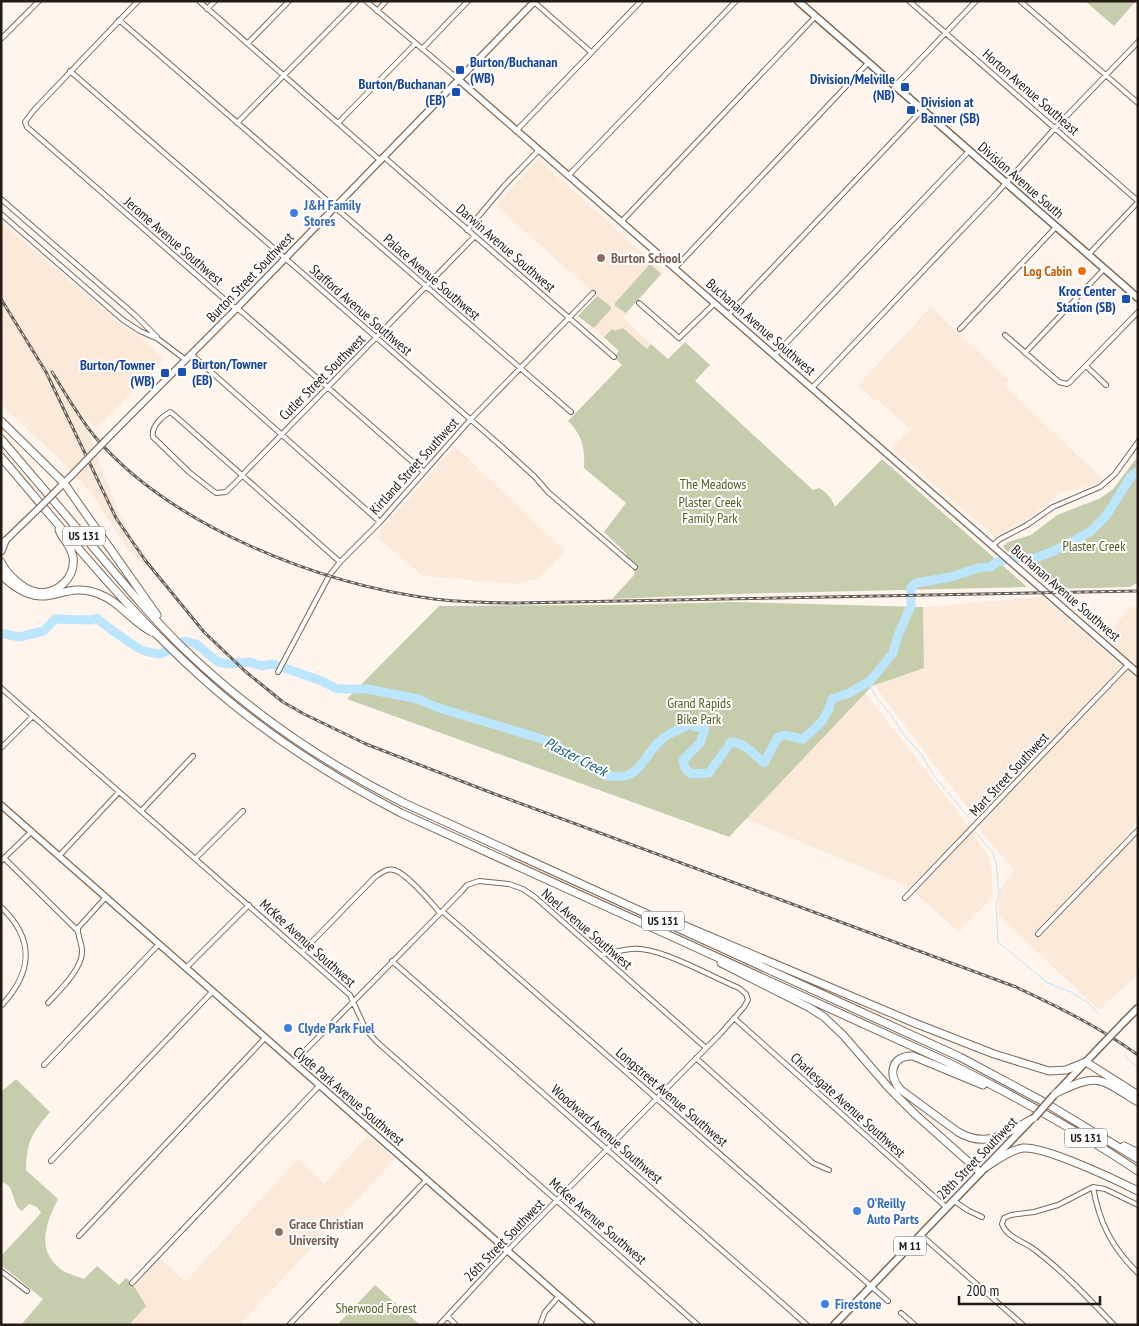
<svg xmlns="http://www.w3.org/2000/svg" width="1139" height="1326" viewBox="0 0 1139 1326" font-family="'PT Sans Narrow',sans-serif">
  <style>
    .built { fill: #fbe9da }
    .green { fill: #c5cdad }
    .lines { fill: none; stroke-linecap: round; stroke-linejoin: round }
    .stream { stroke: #bbe6fe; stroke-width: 1 }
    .river { stroke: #bbe6fe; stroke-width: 9 }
    .street-casing { stroke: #7d6858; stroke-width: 6 }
    .secondary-casing { stroke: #7d6858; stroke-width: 8 }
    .primary-casing { stroke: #7d6858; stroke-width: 9 }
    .highway-casing { stroke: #7d6858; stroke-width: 9 }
    .street { stroke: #fff; stroke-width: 4 }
    .secondary { stroke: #fff; stroke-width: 5.5 }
    .primary { stroke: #fff; stroke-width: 6 }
    .highway { stroke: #fff; stroke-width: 7 }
    .rail-casing { stroke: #696059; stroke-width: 3 }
    .rail { stroke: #fff; stroke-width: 1; stroke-dasharray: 4; stroke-linecap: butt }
    .secondary-bridge-casing { stroke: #7d6858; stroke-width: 8; stroke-linecap: butt }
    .primary-bridge-casing { stroke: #7d6858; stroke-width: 9; stroke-linecap: butt }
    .secondary-bridge { stroke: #fff; stroke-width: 5.5 }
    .primary-bridge { stroke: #fff; stroke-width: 6 }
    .transit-dot { fill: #1a4fb4; stroke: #fff; stroke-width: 2 }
    .shop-dot { fill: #3f7fe0; stroke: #fff; stroke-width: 2 }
    .education-dot { fill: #8d6e63; stroke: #fff; stroke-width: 2 }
    .food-dot { fill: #e8710a; stroke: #fff; stroke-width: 2 }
    .labels { text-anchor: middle; stroke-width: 4; stroke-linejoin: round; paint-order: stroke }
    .shield { fill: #fff; stroke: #645f5a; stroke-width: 1 }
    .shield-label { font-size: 12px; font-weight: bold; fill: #221a13 }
    .transit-label { font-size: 14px; font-weight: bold; fill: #164399; stroke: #fff; text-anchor: end }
    .street-label { font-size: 14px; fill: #221a13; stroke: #fff }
    .shop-label { font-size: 14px; font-weight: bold; fill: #366cbe; stroke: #fff; text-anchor: start }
    .education-label { font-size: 14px; font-weight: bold; fill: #785e54; stroke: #fff; text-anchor: start }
    .food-label { font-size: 14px; font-weight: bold; fill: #c56008; stroke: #fff; text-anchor: end }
    .park-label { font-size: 14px; fill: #535e21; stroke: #fff }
    .water-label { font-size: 15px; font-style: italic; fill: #135d7d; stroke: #fff }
  </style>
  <rect width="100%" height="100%" fill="#fff5ed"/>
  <path class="built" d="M538,159L664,272L623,318L651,344L640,356L619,351L578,316L597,296L496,206Z
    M1,222L120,324L136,333L164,359L96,429L81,411L116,507L134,541L151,561L145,567L125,545L92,494L65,464L1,405Z
    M931,307L1009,380L1004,385L1104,480L1091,486L1062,492L1028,519L995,537L892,448L910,429L877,399L875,401L858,385Z
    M455,446L565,551L537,579L516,584L423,576L376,536Z
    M1043,597L1138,681V821L1126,834L1138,845V974L1099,1010L998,915L1000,889L1015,871L984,835L970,811L874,685L924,668L923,607Z
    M1131,607H1138V668L1103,637Z
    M865,693L952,804L988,855L992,872V897L959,932L907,886L746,819Z
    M368,1136L395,1159L239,1325H41L97,1266L119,1285L126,1278L131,1283L157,1256L186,1281L298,1159L324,1184Z"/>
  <path class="green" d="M1085,1H1136L1114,26Z
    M650,264L661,274L626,313L615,306V303Z
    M597,296L610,306L611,309L594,328L578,316Z
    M623,328L647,349L651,344L668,359L685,342L710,365L695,381L813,490L819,488C827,492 832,499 835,507L882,459L1027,587L732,594L612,599L635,574L625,552L604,532L626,503L584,468C585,448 583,436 568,421L622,365L614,357L619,351L604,337L612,329L615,331Z
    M1138,456V582L1130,587L1053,589L1048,586L1004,548L1003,546L1008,542L1031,535L1057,515L1101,498L1113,489Z
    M732,602L923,607L924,668L872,686L729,837L347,699L439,606L613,605Z
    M16,1079L50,1112C31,1135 27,1140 26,1170L58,1199C46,1223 35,1251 62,1270C68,1274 77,1276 84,1279L97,1266L119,1285L126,1278L132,1283L146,1306L129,1325H21L43,1299L1,1265V1256L41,1213L37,1207L29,1204L22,1211L17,1207L10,1187L3,1182L1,1184V1092Z
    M375,1285L420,1325H337Z"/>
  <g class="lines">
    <path class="stream" d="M868,682L878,700L891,715L904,735L921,754L934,776L969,818
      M977,834L993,853L996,863L999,893L996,906L998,942L1048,983L1071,992L1087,1002L1099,1014
      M1125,1055L1130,1061L1138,1067"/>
    <path class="river" d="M1,633L19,637L44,631L55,619L91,620L97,618C105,626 113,631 122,637C138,648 141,652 161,654L185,641L196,644L218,662L229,664L249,662L262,666L273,664L322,681L337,689H367L418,699L436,707L545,740L605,775C642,783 640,758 661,740C668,733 680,729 689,725L705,729L700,743L683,760L685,768L691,774L709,773L731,742C744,742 754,754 764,763L778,737L785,735L803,739C818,726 827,719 832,699L849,693L870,681L893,653L898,635L911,606V588L916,583L951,577L978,568L990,567L997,562L1019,557L1033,559L1054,551L1090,532L1106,516L1130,478L1138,471"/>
    <g class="street-casing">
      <path id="street" d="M138,1L34,110L25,122L27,127L231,305L242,312L424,472
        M199,1L381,161
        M366,1L459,80
        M909,1L1138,201
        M1020,1L1138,103
        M534,2L591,52
        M207,9L215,1
        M377,11L386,1
        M119,20L571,412
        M1,39L39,1
        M248,43L289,1
        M422,49L468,1
        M70,71L501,446L535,477L548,492L635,567
        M895,86L976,1
        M237,123L357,1
        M338,123L415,44
        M516,131L641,1
        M384,157L614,357
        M568,176L736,1
        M1,199L136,316L157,337
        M1,214L123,320L140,331L158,339L186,360
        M621,222L815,17
        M467,230L504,186L538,151
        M1088,255L1138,202
        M675,268L868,63
        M639,303L679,338L715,303
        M728,315L922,110
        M960,329L1056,227
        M1005,335L1059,382L1067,384L1070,382L1138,312
        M1025,353L1104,269
        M191,354L380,522
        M774,356L969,151
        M1086,366L1106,385
        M812,388L996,194L1055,128L1138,42
        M992,546L1000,539L1027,525L1053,507L1100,487L1115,474L1138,442
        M340,562L173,414L170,412C161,417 151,427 153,437L189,472L216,493L226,492L243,475L245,472L475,236
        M278,672L329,576L340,562L380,522L470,420L593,293
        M1,688L350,995L366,1030L377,1042L698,1325
        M1,748L33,716
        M142,810L193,756
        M59,856L119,792
        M4,858L77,930
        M196,858L243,811
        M1,861L32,831
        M905,898L1128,665
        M1,907C36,940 32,973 1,1006
        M442,911L888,1301
        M1038,934L1138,830
        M302,952L375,877C381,873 387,868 394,870C406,873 432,903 440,913
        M392,961L807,1325
        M186,968L249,905
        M48,1003C59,991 83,968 82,951C82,943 77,935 78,928L106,897
        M734,1018L947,1208
        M696,1058L813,1163L829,1170
        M293,1063L461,892L467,885L479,881L509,884L523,889L536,898L706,1048
        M44,1065L159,944
        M51,1161L213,991
        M1093,1187C1099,1222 1112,1248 1138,1273
        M954,1201L969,1211L982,1217
        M921,1235L1023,1325
        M79,1236L265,1038
        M1,1271L27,1291
        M132,1283L319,1086
        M901,1313L915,1325
        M447,1316L456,1325
        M289,1325L426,1180
        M439,1325L512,1246L721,1033L744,1007L748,1000L746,994L739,988C711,977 658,945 631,949C621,950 611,953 601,955
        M540,1325L545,1312L559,1296
        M1114,1325C1089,1299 1064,1272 1035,1250C1025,1242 1006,1237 1002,1224L1004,1218L1011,1215L1034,1212L1058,1205L1093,1187L1105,1189L1138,1205"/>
    </g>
    <g class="secondary-casing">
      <path id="secondary" d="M459,80L1138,673
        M106,440L237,308L535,1
        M58,489L74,473
        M2,544L37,510
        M1,805L592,1325"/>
    </g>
    <g class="primary-casing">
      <path id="primary" d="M798,1L1138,298
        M1124,1022L1138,1008
        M1058,1091L1099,1048
        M834,1325L1029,1122"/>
    </g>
    <g class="highway-casing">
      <path id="highway" d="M1,421L64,483L157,615
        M1,439C36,480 70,520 104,560C130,591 156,622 185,650C250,712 324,763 404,803L960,1057L1044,1102L1138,1159
        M1,457C64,531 126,609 199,675C260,731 328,775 401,813L947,1062C1013,1095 1077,1130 1138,1171
        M1,551L5,541
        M1,562C6,573 23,590 36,592C56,596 76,578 73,557C71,546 63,540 59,530
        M1,575C47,619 58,578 99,594C120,602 132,622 152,632
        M678,923L917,1024L994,1054L1049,1071L1066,1070L1086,1062L1138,1095
        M721,963L810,1008L824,1017L843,1035L889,1088L916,1115L980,1172
        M983,1085L913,1056C891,1055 887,1076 901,1090L958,1132C987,1149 1007,1133 1032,1119
        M1056,1093C1099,1072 1099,1078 1138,1102
        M1124,1146L1138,1153
        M986,1167C997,1160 1010,1150 1023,1148C1045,1146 1116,1180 1138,1191"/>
    </g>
    <use href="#street" class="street"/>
    <use href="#secondary" class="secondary"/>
    <use href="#primary" class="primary"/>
    <use href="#highway" class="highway"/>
    <g class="rail-casing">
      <path id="rail" d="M1,299L46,372L116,518L145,560L204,632L246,672L283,702L304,714L366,744L492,793L1016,987C1059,1007 1099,1027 1138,1055
        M52,372C66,394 79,418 96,438C173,527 319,584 434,599C462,602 489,603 517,603L1138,591"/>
    </g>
    <use href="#rail" class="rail"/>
    <g class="secondary-bridge-casing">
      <path id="secondary-bridge" d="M74,473L106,440
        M37,510L58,489"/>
    </g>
    <g class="primary-bridge-casing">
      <path id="primary-bridge" d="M1099,1048L1124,1022
        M1034,1118L1054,1095"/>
    </g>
    <use href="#secondary-bridge" class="secondary-bridge"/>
    <use href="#primary-bridge" class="primary-bridge"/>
  </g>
  <g class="transit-dot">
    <rect x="455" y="65" width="10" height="10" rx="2.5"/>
    <rect x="900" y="82" width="10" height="10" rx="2.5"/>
    <rect x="451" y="87" width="10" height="10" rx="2.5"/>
    <rect x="906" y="105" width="10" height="10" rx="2.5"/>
    <rect x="1121" y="294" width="10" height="10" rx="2.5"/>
    <rect x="177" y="367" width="10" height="10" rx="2.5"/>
    <rect x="160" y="368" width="10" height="10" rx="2.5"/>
  </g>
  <g class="shop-dot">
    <circle cx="294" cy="213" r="5"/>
    <circle cx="288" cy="1028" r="5"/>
    <circle cx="857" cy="1211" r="5"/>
    <circle cx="825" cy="1304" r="5"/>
  </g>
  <g class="education-dot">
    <circle cx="601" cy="258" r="5"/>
    <circle cx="279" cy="1232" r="5"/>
  </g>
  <circle class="food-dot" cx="1082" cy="271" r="5"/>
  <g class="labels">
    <g class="shield">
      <rect x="63" y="526.5" width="42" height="19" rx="4"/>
      <rect x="642" y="911.5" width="42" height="19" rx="4"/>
      <rect x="1065" y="1128.5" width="42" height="19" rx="4"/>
      <rect x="894" y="1236.5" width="32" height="19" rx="4"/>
    </g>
    <g class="shield-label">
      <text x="84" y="540">US 131</text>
      <text x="663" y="925">US 131</text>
      <text x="1086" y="1142">US 131</text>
      <text x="910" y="1250">M 11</text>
    </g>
    <g class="transit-label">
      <text x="470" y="67" text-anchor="start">Burton/Buchanan<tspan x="470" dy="16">(WB)</tspan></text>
      <text x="895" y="84">Division/Melville<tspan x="895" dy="16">(NB)</tspan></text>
      <text x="446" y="89">Burton/Buchanan<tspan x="446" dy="16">(EB)</tspan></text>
      <text x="921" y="107" text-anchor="start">Division at<tspan x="921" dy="16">Banner (SB)</tspan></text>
      <text x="1116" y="296">Kroc Center<tspan x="1116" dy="16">Station (SB)</tspan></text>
      <text x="192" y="369" text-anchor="start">Burton/Towner<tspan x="192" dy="16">(EB)</tspan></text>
      <text x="155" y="370">Burton/Towner<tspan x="155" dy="16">(WB)</tspan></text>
    </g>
    <g class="street-label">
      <text transform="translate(1031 92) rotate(41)" y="5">Horton Avenue Southeast</text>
      <text transform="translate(1021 180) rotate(41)" y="5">Division Avenue South</text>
      <text transform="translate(174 241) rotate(41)" y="5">Jerome Avenue Southwest</text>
      <text transform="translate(506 248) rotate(41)" y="5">Darwin Avenue Southwest</text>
      <text transform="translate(250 277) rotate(-46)" y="5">Burton Street Southwest</text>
      <text transform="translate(432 277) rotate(41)" y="5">Palace Avenue Southwest</text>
      <text transform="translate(361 310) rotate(41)" y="5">Stafford Avenue Southwest</text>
      <text transform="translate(761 327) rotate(41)" y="5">Buchanan Avenue Southwest</text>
      <text transform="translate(322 377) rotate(-45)" y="5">Cutler Street Southwest</text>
      <text transform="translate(414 466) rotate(-48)" y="5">Kirtland Street Southwest</text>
      <text transform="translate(1066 593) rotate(41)" y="5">Buchanan Avenue Southwest</text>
      <text transform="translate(1009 774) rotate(-47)" y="5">Mart Street Southwest</text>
      <text transform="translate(587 929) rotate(41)" y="5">Noel Avenue Southwest</text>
      <text transform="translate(308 943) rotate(42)" y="5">McKee Avenue Southwest</text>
      <text transform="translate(349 1096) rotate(41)" y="5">Clyde Park Avenue Southwest</text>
      <text transform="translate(672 1097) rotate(41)" y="5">Longstreet Avenue Southwest</text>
      <text transform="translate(848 1105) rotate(42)" y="5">Charlesgate Avenue Southwest</text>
      <text transform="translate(607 1134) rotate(41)" y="5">Woodward Avenue Southwest</text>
      <text transform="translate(977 1158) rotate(-46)" y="5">28th Street Southwest</text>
      <text transform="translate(598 1221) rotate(41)" y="5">McKee Avenue Southwest</text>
      <text transform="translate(504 1240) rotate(-46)" y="5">26th Street Southwest</text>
    </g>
    <g class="shop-label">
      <text x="304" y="210">J&amp;H Family<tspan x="304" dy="16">Stores</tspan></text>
      <text x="298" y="1033">Clyde Park Fuel</text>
      <text x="867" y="1208">O'Reilly<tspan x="867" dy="16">Auto Parts</tspan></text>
      <text x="835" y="1309">Firestone</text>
    </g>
    <g class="education-label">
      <text x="611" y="263">Burton School</text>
      <text x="289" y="1229">Grace Christian<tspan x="289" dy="16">University</tspan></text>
    </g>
    <g class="food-label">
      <text x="1072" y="276">Log Cabin</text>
    </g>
    <g class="park-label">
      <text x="713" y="489">The Meadows</text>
      <text x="710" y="507">Plaster Creek<tspan x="710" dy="16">Family Park</tspan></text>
      <text x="1094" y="551">Plaster Creek</text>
      <text x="699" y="708">Grand Rapids<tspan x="699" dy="16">Bike Park</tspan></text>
      <text x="376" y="1313">Sherwood Forest</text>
    </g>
    <g class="water-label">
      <text transform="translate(576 757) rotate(27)" y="5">Plaster Creek</text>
    </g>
  </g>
  <rect width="1139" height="1326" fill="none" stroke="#221a13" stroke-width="5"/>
  <path d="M959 1296v8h141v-8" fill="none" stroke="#221a13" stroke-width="2.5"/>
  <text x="966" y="1296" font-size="15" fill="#221a13" stroke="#ffffff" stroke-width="4" paint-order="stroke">200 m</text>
</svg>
